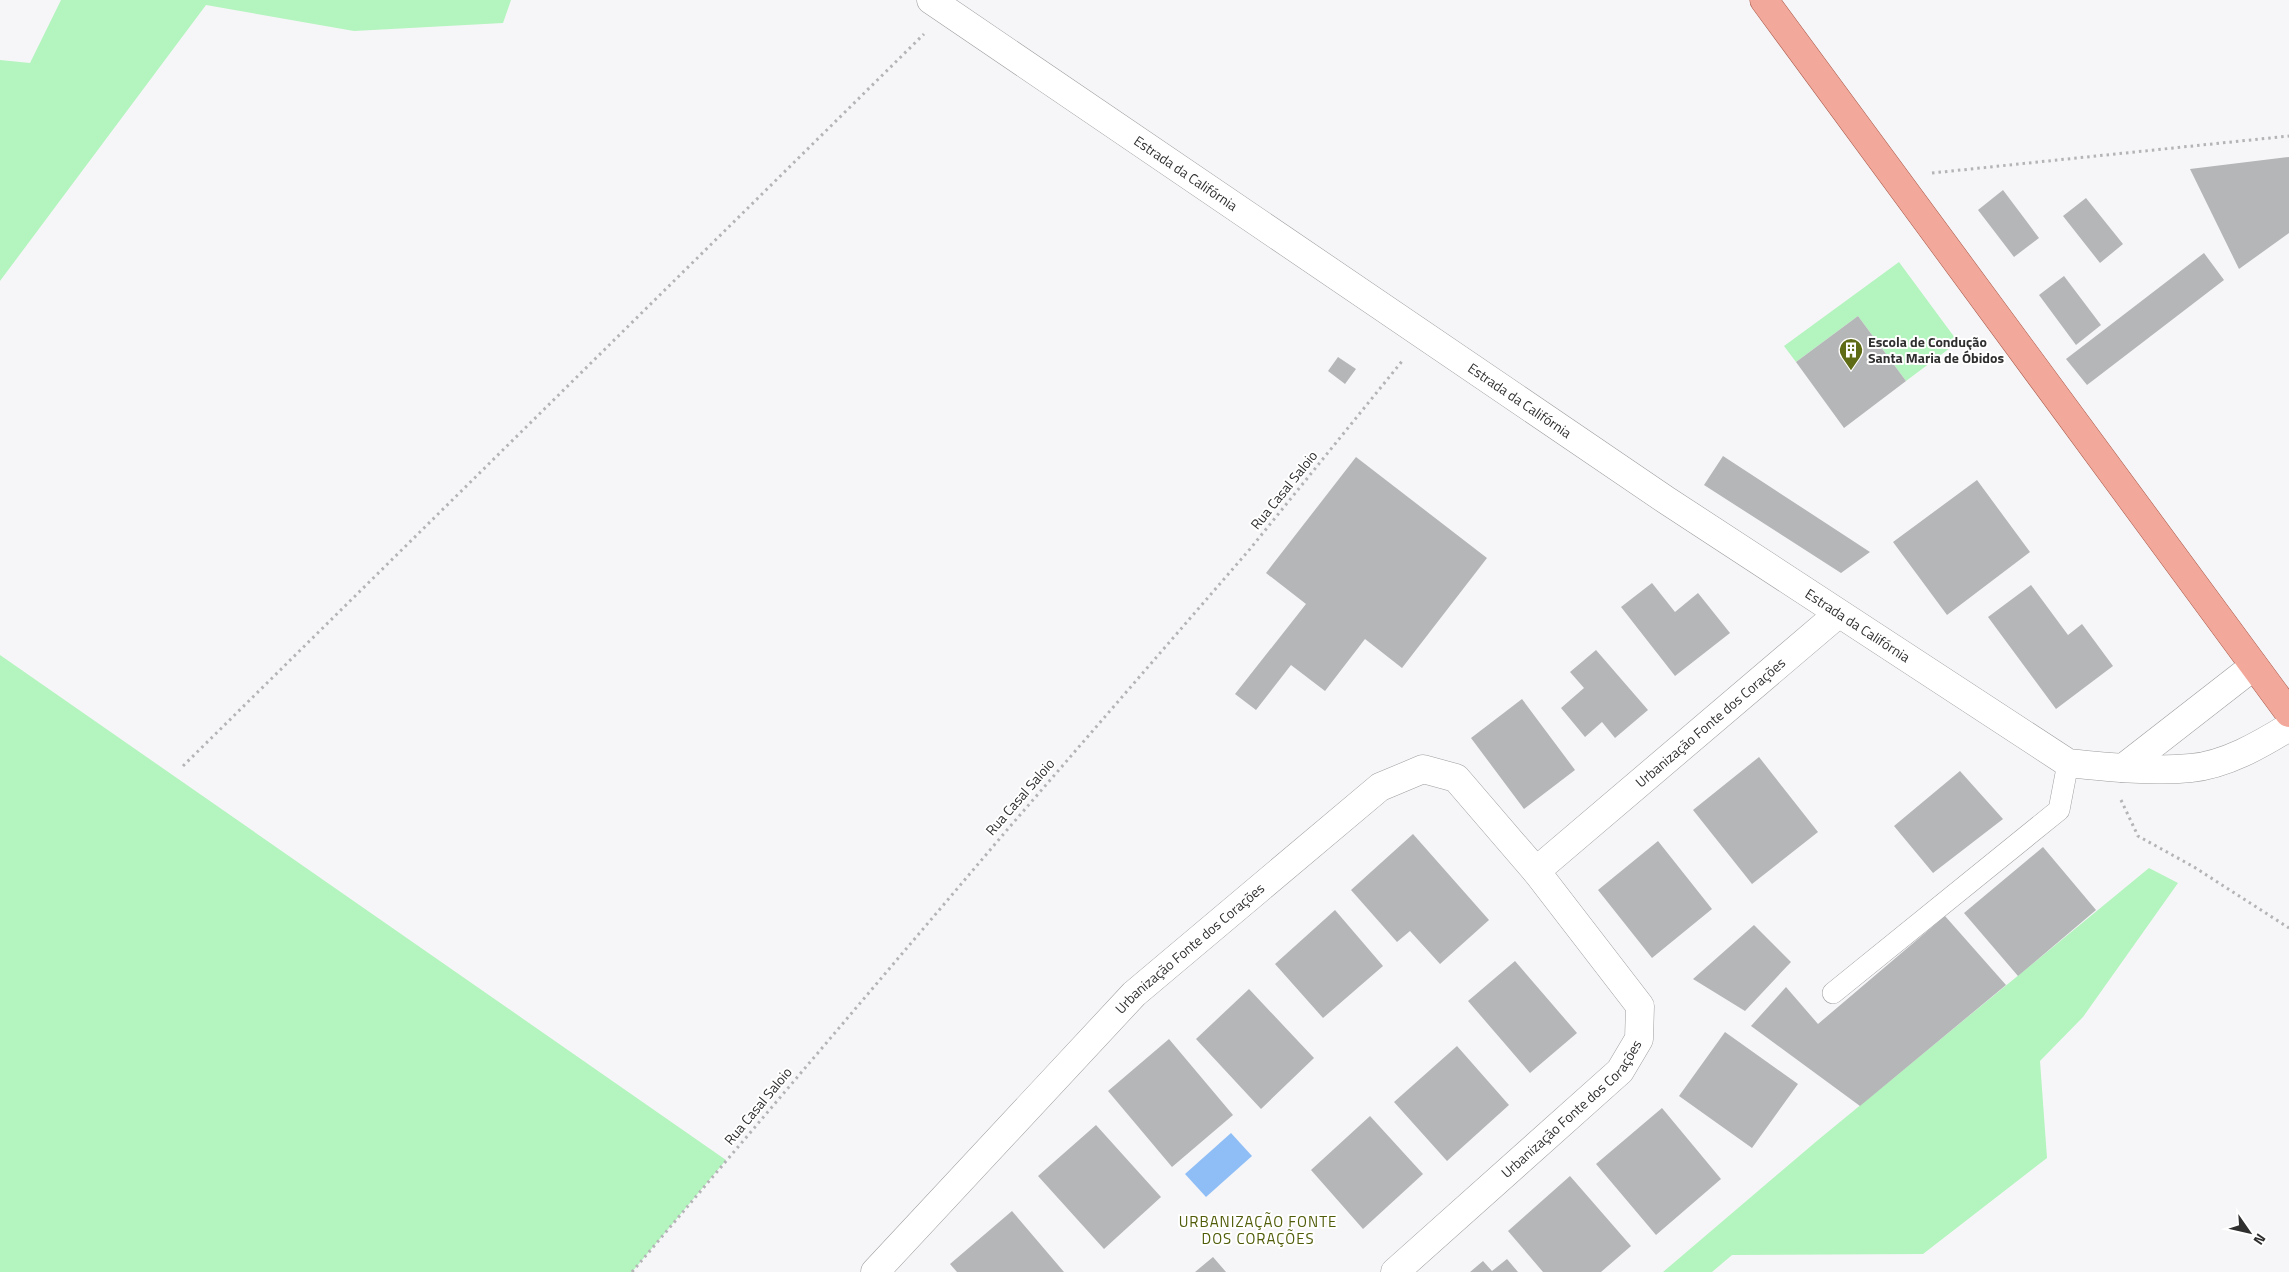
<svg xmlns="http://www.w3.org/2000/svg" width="2289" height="1272" viewBox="0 0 2289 1272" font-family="'Titillium Web',sans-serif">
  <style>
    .green { fill: #b4f4be }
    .water { fill: #8fbef6 }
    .building { fill: #b5b6b8 }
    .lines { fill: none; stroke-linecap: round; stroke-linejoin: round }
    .lane-casing { stroke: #9e9ea0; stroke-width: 22 }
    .street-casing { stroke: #9e9ea0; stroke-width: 29 }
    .secondary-casing { stroke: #9e9ea0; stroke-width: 29 }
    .primary-casing { stroke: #a9594a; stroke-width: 29 }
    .path { stroke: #b4b4b6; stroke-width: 3; stroke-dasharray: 2.5 4; stroke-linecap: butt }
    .lane { stroke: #fff; stroke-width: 21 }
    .street { stroke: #fff; stroke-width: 28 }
    .secondary { stroke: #fff; stroke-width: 28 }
    .primary { stroke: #f2a99b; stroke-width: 28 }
    .labels { text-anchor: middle; stroke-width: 4; stroke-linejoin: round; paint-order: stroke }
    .street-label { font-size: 14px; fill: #2f2f30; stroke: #fff }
    .poi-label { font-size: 14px; font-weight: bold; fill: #2f2f30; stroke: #fff; text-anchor: start }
    .neighbourhood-label { font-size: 15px; letter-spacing: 1px; fill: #515c09; stroke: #fff }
  </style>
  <rect width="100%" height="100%" fill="#f6f6f8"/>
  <path class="green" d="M61,0H511L503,23L354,31L206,5L0,281V60L30,63Z
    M1899,262L1958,342L1906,381L1858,316L1796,362L1784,346Z
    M0,655L726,1160L632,1272H0Z
    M2149,868L2178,883L2083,1017L2040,1061L2047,1158L1923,1254L1732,1255L1712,1272H1663L1818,1140Z"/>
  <path class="water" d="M1231,1133L1252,1156L1206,1197L1185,1174Z"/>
  <path class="building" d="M2289,157V233L2239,269L2190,169Z
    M2003,190L2039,238L2014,257L1978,210Z
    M2086,198L2123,244L2100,263L2063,216Z
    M2204,253L2224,280L2087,385L2066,359Z
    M2064,276L2101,325L2076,345L2039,295Z
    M1858,316L1906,381L1844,428L1796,362Z
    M1338,357L1356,369L1345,384L1328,371Z
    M1723,456L1870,552L1841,573L1704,485Z
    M1356,457L1487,558L1402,668L1365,639L1325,691L1291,665L1256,710L1235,694L1306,604L1266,573Z
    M1977,480L2030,552L1947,615L1893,542Z
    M1652,583L1675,612L1698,593L1730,633L1675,676L1621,607Z
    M2031,585L2068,635L2082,624L2113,666L2056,709L1988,617Z
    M1596,650L1648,710L1615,738L1602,722L1585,737L1561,708L1584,688L1570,672Z
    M1522,699L1575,770L1524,809L1471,738Z
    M1759,757L1818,832L1752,884L1693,810Z
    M1960,771L2003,819L1933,873L1894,826Z
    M1413,834L1489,920L1440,964L1410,931L1397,942L1351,890Z
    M1658,841L1712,909L1652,958L1598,890Z
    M2043,847L2096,910L2018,976L1964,913Z
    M1335,910L1383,966L1323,1018L1275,964Z
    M1945,916L2006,985L1860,1106L1751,1026L1786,987L1818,1024Z
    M1754,925L1791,962L1745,1011L1693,979Z
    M1515,961L1577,1033L1530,1073L1468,1001Z
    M1249,989L1314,1058L1261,1109L1196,1039Z
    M1725,1032L1798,1084L1752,1148L1679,1096Z
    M1169,1039L1233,1115L1172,1167L1108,1091Z
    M1457,1046L1509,1105L1447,1161L1394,1102Z
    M1662,1108L1721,1179L1656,1235L1596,1164Z
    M1370,1116L1423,1174L1363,1229L1311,1170Z
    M1096,1125L1161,1197L1104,1249L1038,1176Z
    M1570,1176L1631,1246L1601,1272H1543L1508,1231Z
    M1012,1211L1064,1272H957L950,1264Z
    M1213,1257L1226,1272H1195Z
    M1507,1259L1518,1272H1470L1483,1261L1492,1271Z"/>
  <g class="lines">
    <g class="lane-casing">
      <path id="lane" d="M1833,993L2059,810L2068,763"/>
    </g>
    <g class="street-casing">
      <g id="street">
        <path id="s1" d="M875,1272L1134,994L1380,787L1423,769L1456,778L1536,871L1838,614"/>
        <path id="s2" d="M1395,1272L1620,1071L1639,1039L1640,1006L1536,871"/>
      </g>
    </g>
    <g class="secondary-casing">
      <g id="secondary">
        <path id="s3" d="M931,0L1666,500L2068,763C2108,767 2150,772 2191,768C2225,765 2260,745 2289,727"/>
        <path d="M2123,768L2254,666"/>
      </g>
    </g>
    <g class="primary-casing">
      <path id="primary" d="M1764,0L2289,713"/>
    </g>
    <path class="path" d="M1932,173L2289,136
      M183,766L924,34
      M2121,800L2138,836L2194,867L2289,928
      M632,1272L1007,830L1250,549L1403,360"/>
    <use href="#lane" class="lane"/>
    <use href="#street" class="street"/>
    <use href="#secondary" class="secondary"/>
    <use href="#primary" class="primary"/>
  </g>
  <defs>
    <g id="building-pin" transform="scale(1.25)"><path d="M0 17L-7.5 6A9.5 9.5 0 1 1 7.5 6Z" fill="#606c15" stroke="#fff"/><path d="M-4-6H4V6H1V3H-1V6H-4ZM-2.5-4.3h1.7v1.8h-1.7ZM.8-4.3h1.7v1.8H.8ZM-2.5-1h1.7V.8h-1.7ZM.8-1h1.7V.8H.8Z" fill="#fff"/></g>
  </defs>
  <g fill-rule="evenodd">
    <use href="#building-pin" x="1851" y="350"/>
  </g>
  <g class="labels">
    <g class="street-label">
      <text dy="5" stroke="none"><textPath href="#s3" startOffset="308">Estrada da Califórnia</textPath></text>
      <text dy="5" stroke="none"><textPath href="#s3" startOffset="712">Estrada da Califórnia</textPath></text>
      <text transform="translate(1284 490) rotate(-51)" y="5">Rua Casal Saloio</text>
      <text dy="5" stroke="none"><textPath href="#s3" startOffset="1118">Estrada da Califórnia</textPath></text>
      <text dy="5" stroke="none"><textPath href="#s1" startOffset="1134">Urbanização Fonte dos Corações</textPath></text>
      <text transform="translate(1020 797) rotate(-49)" y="5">Rua Casal Saloio</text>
      <text dy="5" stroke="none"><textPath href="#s1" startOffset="452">Urbanização Fonte dos Corações</textPath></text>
      <text transform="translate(758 1106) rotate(-50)" y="5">Rua Casal Saloio</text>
      <text dy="5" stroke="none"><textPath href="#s2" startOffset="241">Urbanização Fonte dos Corações</textPath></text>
    </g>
    <g class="poi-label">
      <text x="1868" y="347">Escola de Condução<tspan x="1868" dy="16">Santa Maria de Óbidos</tspan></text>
    </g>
    <g class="neighbourhood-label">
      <text x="1258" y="1227">URBANIZAÇÃO FONTE<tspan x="1258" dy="17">DOS CORAÇÕES</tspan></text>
    </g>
  </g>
  <g transform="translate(2249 1232) rotate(124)" stroke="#ffffff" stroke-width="4" paint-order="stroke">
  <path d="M0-4L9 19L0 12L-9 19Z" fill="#2f2f30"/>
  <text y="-8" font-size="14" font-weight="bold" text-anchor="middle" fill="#2f2f30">N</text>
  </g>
</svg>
